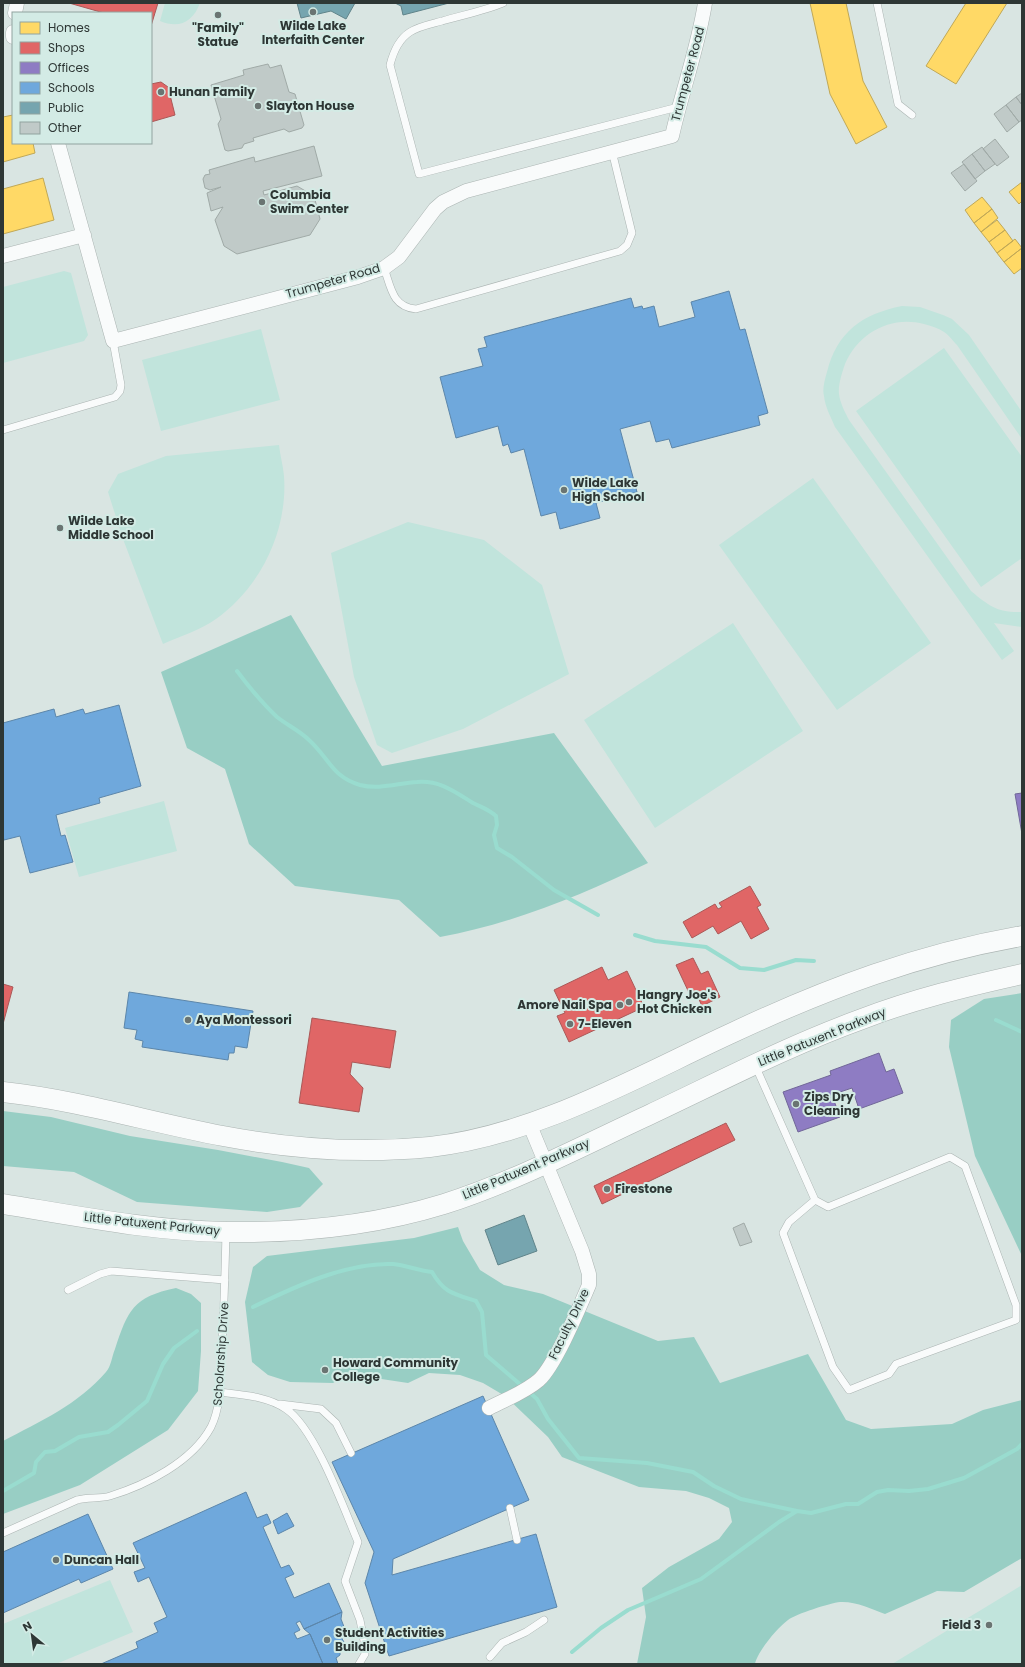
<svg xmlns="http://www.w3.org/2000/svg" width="1025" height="1667" viewBox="0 0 1025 1667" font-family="Poppins,sans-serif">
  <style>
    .green { fill: #c1e4dc }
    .forest { fill: #98cec4 }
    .homes { fill: #ffd966; stroke: #c0a857 }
    .shops { fill: #e06666; stroke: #ab5857 }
    .offices { fill: #8e7cc3; stroke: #716798 }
    .schools { fill: #6fa8dc; stroke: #5c86aa }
    .public { fill: #76a5af; stroke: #60848a }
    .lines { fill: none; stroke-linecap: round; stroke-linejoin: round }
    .stream { stroke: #99dccf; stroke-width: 4 }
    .building { fill: #c0cac8; stroke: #a0aaa7 }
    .lane-casing { stroke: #abb4b2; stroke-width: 8 }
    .street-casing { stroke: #abb4b2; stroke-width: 15 }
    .secondary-casing { stroke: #abb4b2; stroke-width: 21 }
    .lane { stroke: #f9fbfb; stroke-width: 7 }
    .street { stroke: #f9fbfb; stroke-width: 14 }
    .secondary { stroke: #f9fbfb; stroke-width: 20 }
    .poi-dot { fill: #6a7472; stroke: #d3ebe5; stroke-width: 1.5 }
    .labels { text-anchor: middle; stroke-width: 4; stroke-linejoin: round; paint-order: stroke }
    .poi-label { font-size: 12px; font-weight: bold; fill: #2e3735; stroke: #d3ebe5; text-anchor: start }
    .street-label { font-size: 12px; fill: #2e3735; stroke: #d3ebe5 }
  </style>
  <rect width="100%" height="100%" fill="#d9e5e2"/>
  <path class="green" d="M165,3H200C193,22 179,29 160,21Z
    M64,271L71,273L88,335L84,341L3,363V287Z
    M902,306L920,307L943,315L952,319L969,335L1022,412V439L957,345C953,341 949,335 944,332C938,328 931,326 924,324C891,315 858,333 845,364C842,373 838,385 839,394C840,403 845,412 849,420L971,591C989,606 998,613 1022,612V627L994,623L1014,651L1002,660L835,427C831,417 825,407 824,396C822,389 825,379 827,372C837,332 862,314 902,306Z
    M261,329L280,400L161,431L142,360Z
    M944,348L1022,457V558L981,587L856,411Z
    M279,445C280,455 283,465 284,476C288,530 261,587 216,619C200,630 181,636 163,644L123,539L108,492L118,474L166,456Z
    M813,478L931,643L837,710L719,545Z
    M408,522L484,540L542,585L569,674L463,729L392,753L377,745L354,677L331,553Z
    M733,623L803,731L655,828L584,720Z
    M164,801L177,851L79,877L65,828Z
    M110,1580L133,1632L56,1664H3V1624Z
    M1022,1585V1664H892Z"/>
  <path class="forest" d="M291,615L382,766L554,733L648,863C582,895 512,924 440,937L399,900L295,886L249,844L225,769L187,748L161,672Z
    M1022,993V1256L975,1156L949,1047L951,1020L984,999Z
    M3,1111L51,1117L130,1136L218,1150L282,1162L309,1168L323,1184L300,1207L267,1212L137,1202L74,1172L3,1166Z
    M458,1227L463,1241L480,1270L504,1285L543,1294L658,1341L694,1337L720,1383L808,1354L846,1420L871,1429L952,1424L983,1410L1022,1400V1558L964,1592L937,1591L885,1614C872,1609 855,1601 840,1602C830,1603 796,1614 788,1620C778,1627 757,1652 755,1664H637L646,1617L642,1588L669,1567L719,1539L732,1522L729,1508L709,1498L686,1491L639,1487L562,1457L548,1437L505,1396L483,1383L460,1375L429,1373L408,1383L348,1374L333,1383L290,1382L268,1375L252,1362L245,1302L253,1267L267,1256L414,1238Z
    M176,1288L191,1294L201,1303V1351L198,1391L168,1430L80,1485L3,1514V1441C39,1422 79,1404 106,1372C111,1367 112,1356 115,1349C128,1310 133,1297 176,1288Z"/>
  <path class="homes" d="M810,3H846L863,81L887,127L856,144L830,94Z
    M966,3H1007L956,84L926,66Z
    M13,115V143H33L35,153L3,162V117Z
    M43,178L54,220L3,234V189Z
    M1022,182V201L1019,204L1009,192Z
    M982,197L992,209L974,223L965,210Z
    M992,209L998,218L981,232L974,223Z
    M997,220L1005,230L989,242L981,232Z
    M1005,230L1013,241L997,253L989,242Z
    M1015,239L1022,248L1004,262L997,253Z
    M1022,248V268L1014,274L1004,262Z"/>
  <path class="shops" d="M69,3H158L151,26V13H104Z
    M161,82L168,87L175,115L151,122V84Z
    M750,886L761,905L757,907L769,929L751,939L741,921L718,934L713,926L692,938L683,922L715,904L718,909L722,907L719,903Z
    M693,958L701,974L708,971L720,997L702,1006L696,993L690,995L676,965Z
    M602,967L608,980L627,971L644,1007L569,1042L557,1016L565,1013L554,990Z
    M3,984L13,987L3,1024Z
    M312,1018L396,1031L390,1068L352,1062L350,1074L363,1088L359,1112L299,1103Z
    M726,1123L735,1140L602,1204L594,1186Z"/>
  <path class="offices" d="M1022,793V834L1015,794Z
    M879,1053L886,1072L894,1069L903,1093L859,1109L852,1088L840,1092L841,1095L833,1098L840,1117L798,1132L783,1092L831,1075L830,1071Z"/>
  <path class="schools" d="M729,291L740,330L745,329L768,413L758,416L760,425L672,448L669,439L656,442L650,421L620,429L637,492L596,503L600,518L560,529L556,512L541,516L524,449L511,453L508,444L503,446L498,426L456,438L440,377L483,366L478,349L487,347L484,337L631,298L634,308L642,306L643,309L654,306L659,327L695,317L691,302Z
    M119,705L141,786L99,798L100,803L56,815L61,836L65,835L73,862L30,873L20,836L4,840L3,836V723L54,709L56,717L83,709L85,714Z
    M129,992L253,1011L247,1048L235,1046L234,1053H229L228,1060L142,1047L143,1041L135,1039L137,1030L124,1028Z
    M483,1396L529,1500L393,1559L392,1575L536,1534L557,1607L389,1656L365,1583L374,1552L332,1462Z
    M246,1492L257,1518L267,1514L271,1523L263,1527L281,1568L289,1565L294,1574L285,1578L294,1598L329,1583L342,1612L304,1629L300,1621L296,1623L300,1630L294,1633L297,1639L310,1634L323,1664H101L138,1648L136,1642L158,1632L154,1623L167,1617L149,1577L138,1582L134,1572L145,1568L133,1543Z
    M287,1513L294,1526L278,1534L273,1521Z
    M88,1514L113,1569L81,1583L79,1579L3,1613V1552Z
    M342,1612L341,1619L346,1632L340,1635L345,1644L340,1648V1655L336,1658L338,1664H323L310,1634L304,1629Z"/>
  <path class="public" d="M297,3H355L346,19L331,11L301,18Z
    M395,3H449L403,15L401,6Z
    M524,1215L537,1251L498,1265L485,1230Z"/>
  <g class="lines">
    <path class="stream" d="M237,671C249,687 263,704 277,717C287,725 300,731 309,740C329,758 332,777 360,785C380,790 398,783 417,782C440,780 455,792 473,803C483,808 488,809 496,816L497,825L494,835L497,848L512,857L554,890L598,915
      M635,935L655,941L706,947L740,968L764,970L796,960L814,961
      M996,1020L1022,1032
      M253,1307C294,1287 347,1262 393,1264C406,1265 419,1271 432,1272C444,1293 454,1294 476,1301L482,1312L486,1355L537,1399L548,1419L579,1458L647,1463L693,1472L714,1486L741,1499L797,1511
      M3,1491L34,1473L36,1462L45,1452L55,1451L79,1437L108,1432L118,1425L147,1401L163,1364L174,1348L197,1331
      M572,1652L601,1628L628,1610L701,1579L779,1522L797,1511L811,1513L846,1504H858L877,1492L888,1490L909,1491L928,1489L964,1478L1017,1449L1022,1444"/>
  </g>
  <path class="building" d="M268,64L270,68L281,65L289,92L295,94L304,125L302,128L289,132L284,129L253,138L254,141L244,144L242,148L228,151L225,150L218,124L221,119L211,85L244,75L243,70Z
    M1022,93V105L1016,97Z
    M1016,97L1022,105V120L1019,122L1006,105Z
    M1006,105L1019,122L1007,132L994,114Z
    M995,139L1009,157L997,166L983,149Z
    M314,146L322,176L263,191L264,195L297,186L314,196L320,219L310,235L237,254L224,246L215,220L223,207L211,211L207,193L221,187L210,190L205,188L203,179L205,175L210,174L209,170L254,157L255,162Z
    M982,147L995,164L985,171L972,154Z
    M972,154L985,171L975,179L962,162Z
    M964,164L977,181L965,191L951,173Z
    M744,1223L752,1242L740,1246L733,1228Z"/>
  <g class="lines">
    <g class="lane-casing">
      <path id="lane" d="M503,3C484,11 462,15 442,21C431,24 419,26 410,32C399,39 393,53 390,65L419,174L678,107
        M877,3L898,104L912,115
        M384,268C391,287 392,307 416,309L620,251L627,245L632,233L612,151
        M3,430L115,397L120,391L121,385L113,341
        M755,1065L815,1200L828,1207L950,1157L965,1166L1016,1305V1320L896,1364L889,1374L849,1390L833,1367L783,1233L789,1222L815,1200
        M68,1290L100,1274L111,1271L225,1280
        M219,1392C242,1395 267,1396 286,1409C315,1428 344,1509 358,1542L345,1581L360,1620L364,1641L365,1654L359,1664
        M280,1404L321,1409L336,1423L351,1453
        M510,1508L517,1540
        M3,1533L77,1500C88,1497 100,1499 110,1496C146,1485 192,1462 211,1427C221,1407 220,1382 221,1359C224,1317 225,1275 226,1232
        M490,1657L502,1643L526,1632L544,1620"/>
    </g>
    <g class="street-casing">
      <path id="street" d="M15,13L17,3
        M13,32V37
        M58,143L113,341L358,277L384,268L399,257L435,209L443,202L466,191L672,136C682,91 698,48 705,3
        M3,256L84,235
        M489,1408C506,1399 524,1393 539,1380C556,1364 579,1308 589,1285V1274L582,1251L529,1123"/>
    </g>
    <g class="secondary-casing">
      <path id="secondary" d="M3,1092C78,1100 149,1122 223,1136C292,1149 360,1154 430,1147C537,1135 638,1076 734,1032C828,988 919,954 1022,936
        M3,1204C77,1216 152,1231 227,1232C299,1233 376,1225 444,1204C516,1181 584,1145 651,1114C721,1081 790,1045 862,1019C914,999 968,986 1022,974"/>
    </g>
    <use href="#lane" class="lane"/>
    <use href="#street" class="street"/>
    <use href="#secondary" class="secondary"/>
  </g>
  <g class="poi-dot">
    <circle cx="313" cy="12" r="4"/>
    <circle cx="218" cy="15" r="4"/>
    <circle cx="161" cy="92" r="4"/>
    <circle cx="258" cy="106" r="4"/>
    <circle cx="262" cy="202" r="4"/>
    <circle cx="564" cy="490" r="4"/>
    <circle cx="60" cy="528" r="4"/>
    <circle cx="629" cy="1002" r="4"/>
    <circle cx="620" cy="1005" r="4"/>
    <circle cx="188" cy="1020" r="4"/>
    <circle cx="570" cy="1024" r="4"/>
    <circle cx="796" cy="1104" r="4"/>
    <circle cx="607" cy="1189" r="4"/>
    <circle cx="325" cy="1370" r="4"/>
    <circle cx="56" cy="1560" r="4"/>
    <circle cx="989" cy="1625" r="4"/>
    <circle cx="327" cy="1640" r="4"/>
  </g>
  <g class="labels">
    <g class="poi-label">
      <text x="313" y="30" text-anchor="middle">Wilde Lake<tspan x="313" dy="14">Interfaith Center</tspan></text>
      <text x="218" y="32" text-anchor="middle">"Family"<tspan x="218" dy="14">Statue</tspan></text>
      <text x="169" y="96">Hunan Family</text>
      <text x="266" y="110">Slayton House</text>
      <text x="270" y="199">Columbia<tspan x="270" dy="14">Swim Center</tspan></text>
      <text x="572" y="487">Wilde Lake<tspan x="572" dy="14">High School</tspan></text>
      <text x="68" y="525">Wilde Lake<tspan x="68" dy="14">Middle School</tspan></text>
      <text x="637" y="999">Hangry Joe's<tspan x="637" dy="14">Hot Chicken</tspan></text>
      <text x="612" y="1009" text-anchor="end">Amore Nail Spa</text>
      <text x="196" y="1024">Aya Montessori</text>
      <text x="578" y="1028">7-Eleven</text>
      <text x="804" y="1101">Zips Dry<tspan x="804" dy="14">Cleaning</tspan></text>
      <text x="615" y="1193">Firestone</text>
      <text x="333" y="1367">Howard Community<tspan x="333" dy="14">College</tspan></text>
      <text x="64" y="1564">Duncan Hall</text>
      <text x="981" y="1629" text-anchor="end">Field 3</text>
      <text x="335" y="1637">Student Activities<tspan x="335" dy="14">Building</tspan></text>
    </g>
    <g class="street-label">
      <text transform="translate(688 74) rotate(-75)" y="4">Trumpeter Road</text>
      <text transform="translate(333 281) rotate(-16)" y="4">Trumpeter Road</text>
      <text transform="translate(822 1037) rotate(-22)" y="4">Little Patuxent Parkway</text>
      <text transform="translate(526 1169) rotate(-23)" y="4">Little Patuxent Parkway</text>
      <text transform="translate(152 1224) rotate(6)" y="4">Little Patuxent Parkway</text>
      <text transform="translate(569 1324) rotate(-64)" y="4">Faculty Drive</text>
      <text transform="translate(221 1354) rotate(-86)" y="4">Scholarship Drive</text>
    </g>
  </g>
  <rect width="1025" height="1667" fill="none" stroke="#2e3735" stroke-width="8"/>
  <rect x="12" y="12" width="140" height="132" fill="#d3ebe5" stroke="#91a39f"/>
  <rect x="20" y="22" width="20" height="12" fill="#ffd966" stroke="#91a39f"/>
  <text x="48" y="32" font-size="12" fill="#2e3735">Homes</text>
  <rect x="20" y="42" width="20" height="12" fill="#e06666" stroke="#91a39f"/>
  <text x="48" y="52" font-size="12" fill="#2e3735">Shops</text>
  <rect x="20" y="62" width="20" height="12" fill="#8e7cc3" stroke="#91a39f"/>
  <text x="48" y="72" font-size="12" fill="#2e3735">Offices</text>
  <rect x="20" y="82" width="20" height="12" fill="#6fa8dc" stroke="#91a39f"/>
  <text x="48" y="92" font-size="12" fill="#2e3735">Schools</text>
  <rect x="20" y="102" width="20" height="12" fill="#76a5af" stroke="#91a39f"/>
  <text x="48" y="112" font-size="12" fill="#2e3735">Public</text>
  <rect x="20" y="122" width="20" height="12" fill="#c0cac8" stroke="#91a39f"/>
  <text x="48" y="132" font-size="12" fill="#2e3735">Other</text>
  <g transform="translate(32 1635) rotate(331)" stroke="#d3ebe5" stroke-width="3" paint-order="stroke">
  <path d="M0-3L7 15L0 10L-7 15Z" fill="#2e3735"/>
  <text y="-6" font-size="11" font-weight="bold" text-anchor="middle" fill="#2e3735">N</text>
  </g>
</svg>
